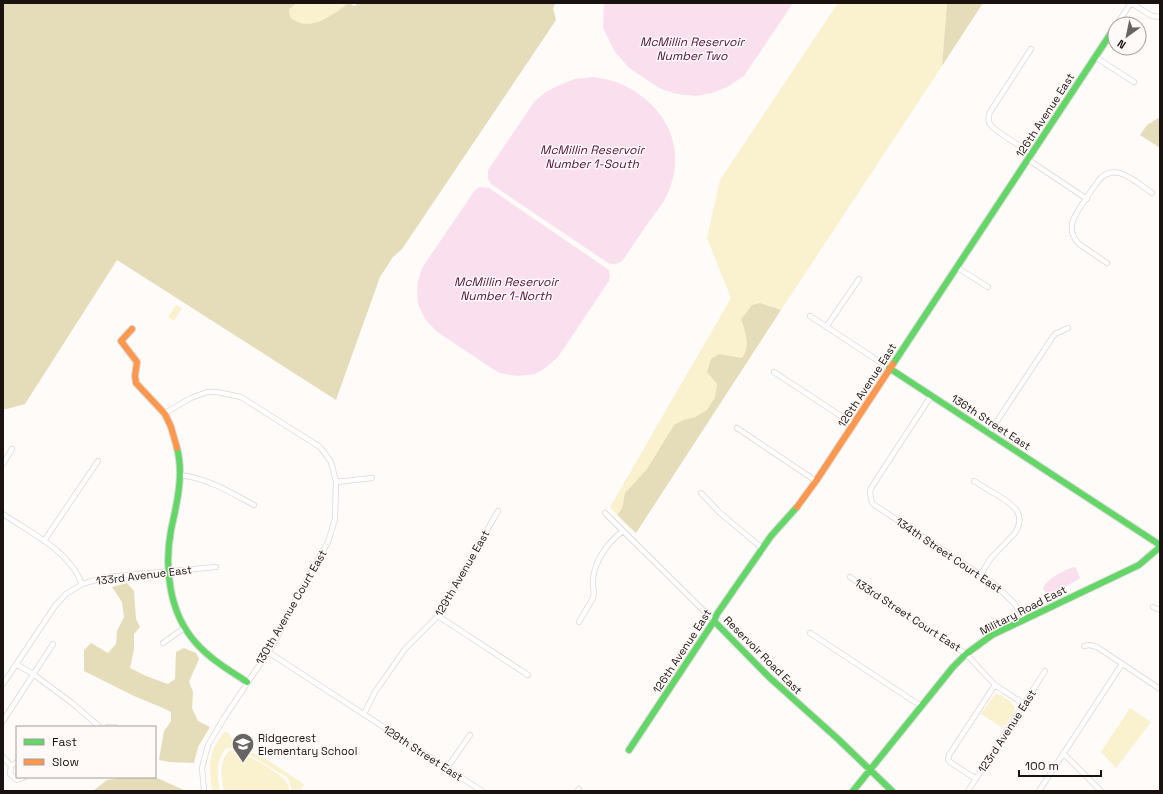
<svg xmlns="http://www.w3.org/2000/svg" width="1163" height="794" viewBox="0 0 1163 794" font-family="'Space Grotesk',sans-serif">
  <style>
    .green { fill: #faf1cf }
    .forest { fill: #e5dcb9 }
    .water { fill: #fae0ee }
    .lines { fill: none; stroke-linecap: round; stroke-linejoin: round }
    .street-casing { stroke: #ded7d5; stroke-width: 6 }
    .fast-casing { stroke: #ded7d5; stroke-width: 8 }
    .slow-casing { stroke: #ded7d5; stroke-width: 8 }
    .street { stroke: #fffefe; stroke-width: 4.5 }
    .fast { stroke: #63d668; stroke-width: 6 }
    .slow { stroke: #ff974d; stroke-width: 6 }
    .labels { text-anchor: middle; stroke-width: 3; stroke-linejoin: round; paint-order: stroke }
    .street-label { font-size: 11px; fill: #1a120f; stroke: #fffaf8 }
    .poi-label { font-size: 11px; fill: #1a120f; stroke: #fffaf8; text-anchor: start }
    .water-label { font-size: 12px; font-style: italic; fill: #500c3c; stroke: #fffaf8 }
  </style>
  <rect width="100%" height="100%" fill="#fefbf9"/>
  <path class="green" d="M297,3H349C332,15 310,34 290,17L289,9Z
    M838,3H947L942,66L781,310C759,303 756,297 741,319C745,332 751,346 742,358L733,357L707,372L717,384L715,397L707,410L695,417L683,420L674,425L647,469L625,493L622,509L617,515L610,507L731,298L707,238L720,180Z
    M176,305L182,308L174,321L168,317Z
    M995,694C1000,694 1003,697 1007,699C1022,709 1011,716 1003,728L981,714Z
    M1130,708L1151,722L1116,768L1101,752Z
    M225,731L230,734L233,742L239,747L266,759L304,784L300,791H292L288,778L255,758L233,747L225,749C216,762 217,776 220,791H212C209,764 207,754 225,731Z
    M230,750C239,749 278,772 285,780C287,782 289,788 290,791H224C221,777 218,761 230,750Z"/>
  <path class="forest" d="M3,3H297L289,9L290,17C310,34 332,15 349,3L354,6L359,3H556L553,8L556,20L402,249L393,257L380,277L336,400L117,260L25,404L3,410Z
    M947,3H983L942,66Z
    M1160,117V148L1140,135L1147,125Z
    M760,303L781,310L636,533L617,515L622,509L625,493L647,469L674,425L683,420L695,417L707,410L715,397L717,384L707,372L711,359L719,354L742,358C751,346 745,331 741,319L752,305Z
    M127,583L134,591L136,619L140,627L134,634V649L130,668L146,676L168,684L175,679L176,652L184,648L196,653L199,659L189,682L193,692L192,708L198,721L210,727L198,747L194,763L169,762L159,760L164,731L171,721V712L163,708L134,696L84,671V650L91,643L108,653L116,644L117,631L124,617L122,602L112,587Z
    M127,777H155L186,791H93L107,780Z"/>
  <path class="water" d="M604,3H793L744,76L727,87L712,93L696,96L677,94L661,89L629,68L615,52L603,28Z
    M593,77C601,78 611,80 619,83C665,103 689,147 667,195C664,202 658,209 654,215C643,230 633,245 623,260C618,264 614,265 608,263L491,184L488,179V170L534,102L547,91L562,84L575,79Z
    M480,187L489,188L609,270L610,276L609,281L558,357L544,369L535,374L517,376L500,373L493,369L436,331L425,319L418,304L417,290L418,281L422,268L475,190Z
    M1074,567L1076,568L1080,578L1079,579L1054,593C1049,593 1045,593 1043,589C1046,579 1064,570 1074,567Z"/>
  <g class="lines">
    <g class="street-casing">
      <path id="street" d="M1131,3L1152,16L1160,17
        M1117,24L1131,3
        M1031,49L990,112C988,116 988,120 990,124C995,132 1022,147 1032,153
        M1095,57L1134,82
        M1027,159L1087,199
        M1107,263L1079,244C1073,238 1071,231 1072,224C1074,213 1092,190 1099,180C1115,161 1136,182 1152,193
        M956,267L988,287
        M810,316L889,368
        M826,327L859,279
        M774,372L853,424
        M931,396L871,488C869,494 870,498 873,504L993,583L1014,603L1024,619
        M165,413L191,398L207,392H217L241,397L320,447L331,462L336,482L372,478
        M737,428L816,481
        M989,433L1052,338L1055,334L1068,328
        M3,464L12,449
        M180,475C207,478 230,492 254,505
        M974,481C982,486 990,491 999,496C1013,505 1027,514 1015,533L991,558L981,574
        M701,493L720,513L762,548
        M605,513L714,621
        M3,514C32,534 69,550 82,584
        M44,541L98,461
        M850,577L966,654L995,685L1024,704
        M1153,607L1160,610
        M438,616L528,675
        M579,622L593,598C595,591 592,585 593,579C595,560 608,542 623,531
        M810,633L921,706
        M163,643L184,628
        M1084,646L1090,645L1097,647L1160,689
        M268,652L482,791
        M16,664L33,674L72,703L100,727
        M3,684L55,606L66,594L82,584L106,577L216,567
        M364,714L375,692L405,649L438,616L498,511
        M3,721L53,644
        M108,727H115
        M1063,753L1101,791
        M3,757L11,766
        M17,762L11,766L10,774L17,780L25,777
        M447,768L470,735
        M976,779L950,762L948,759L949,755L995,685
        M204,791L202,768L208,745L224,718L276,640L295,600L328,542L335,519L336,482
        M577,791L579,789
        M968,791L1045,671
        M1039,791L1122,664"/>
    </g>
    <g class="fast-casing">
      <path id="fast" d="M893,364L1115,27
        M889,368L1160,545
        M177,448C184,475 177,503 171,530C164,568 169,613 196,643C210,659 229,670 247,682
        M714,621L769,677L838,739L892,791
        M629,750L714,621L717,614L771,536L797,507
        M853,791L953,667L966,654L992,635L1139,565L1160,547"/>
    </g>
    <g class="slow-casing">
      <path id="slow" d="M132,329L121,341L137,362L135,376L136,383L165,414L171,427L177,448
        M797,507L816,481L893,364"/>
    </g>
    <use href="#street" class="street"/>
    <use href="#fast" class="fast"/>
    <use href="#slow" class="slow"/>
  </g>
  <defs>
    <g id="school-pin" transform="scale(1.15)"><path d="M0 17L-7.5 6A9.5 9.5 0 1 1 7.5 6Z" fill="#6a6461" stroke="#fffaf8"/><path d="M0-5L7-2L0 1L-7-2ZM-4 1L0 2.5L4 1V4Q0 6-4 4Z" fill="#fff"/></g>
  </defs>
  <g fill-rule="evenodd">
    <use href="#school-pin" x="243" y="744"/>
  </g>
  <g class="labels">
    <g class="street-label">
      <text transform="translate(1045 115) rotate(-57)" y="4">126th Avenue East</text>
      <text transform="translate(867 385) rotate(-57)" y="4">126th Avenue East</text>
      <text transform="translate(991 422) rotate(33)" y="4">136th Street East</text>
      <text transform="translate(949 555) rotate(34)" y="4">134th Street Court East</text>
      <text transform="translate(462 573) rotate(-60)" y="4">129th Avenue East</text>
      <text transform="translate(144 575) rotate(-7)" y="4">133rd Avenue East</text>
      <text transform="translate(291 607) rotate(-60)" y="4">130th Avenue Court East</text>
      <text transform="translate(1023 610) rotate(-27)" y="4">Military Road East</text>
      <text transform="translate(908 615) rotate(33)" y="4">133rd Street Court East</text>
      <text transform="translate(682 651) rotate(-57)" y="4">126th Avenue East</text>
      <text transform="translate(763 655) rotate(45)" y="4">Reservoir Road East</text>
      <text transform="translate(1007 731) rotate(-57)" y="4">123rd Avenue East</text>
      <text transform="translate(423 753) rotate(33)" y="4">129th Street East</text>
    </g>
    <g class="poi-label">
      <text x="258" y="742">Ridgecrest<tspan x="258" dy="13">Elementary School</tspan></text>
    </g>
    <g class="water-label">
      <text x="692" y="46">McMillin Reservoir<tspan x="692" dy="14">Number Two</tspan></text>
      <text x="592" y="154">McMillin Reservoir<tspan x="592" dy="14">Number 1-South</tspan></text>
      <text x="506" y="286">McMillin Reservoir<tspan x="506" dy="14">Number 1-North</tspan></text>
    </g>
  </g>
  <rect width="1163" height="794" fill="none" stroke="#1a120f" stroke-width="8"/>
  <rect x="16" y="726" width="140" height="52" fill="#fffaf8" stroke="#a39d9b"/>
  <rect x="24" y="739" width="20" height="6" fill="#63d668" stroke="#a39d9b"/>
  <text x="52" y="746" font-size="12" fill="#1a120f">Fast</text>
  <rect x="24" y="759" width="20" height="6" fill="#ff974d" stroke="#a39d9b"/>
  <text x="52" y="766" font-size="12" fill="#1a120f">Slow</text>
  <g transform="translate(1127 36) rotate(213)"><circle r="19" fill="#fffaf8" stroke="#a39d9b"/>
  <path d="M0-3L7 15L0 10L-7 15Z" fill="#6a6461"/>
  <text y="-6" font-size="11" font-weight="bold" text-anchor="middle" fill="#1a120f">N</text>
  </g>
  <path d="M1019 770v6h82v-6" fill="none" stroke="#1a120f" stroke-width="2"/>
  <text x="1025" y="770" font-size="12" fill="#1a120f" stroke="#fffaf8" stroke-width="3" paint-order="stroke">100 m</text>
</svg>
